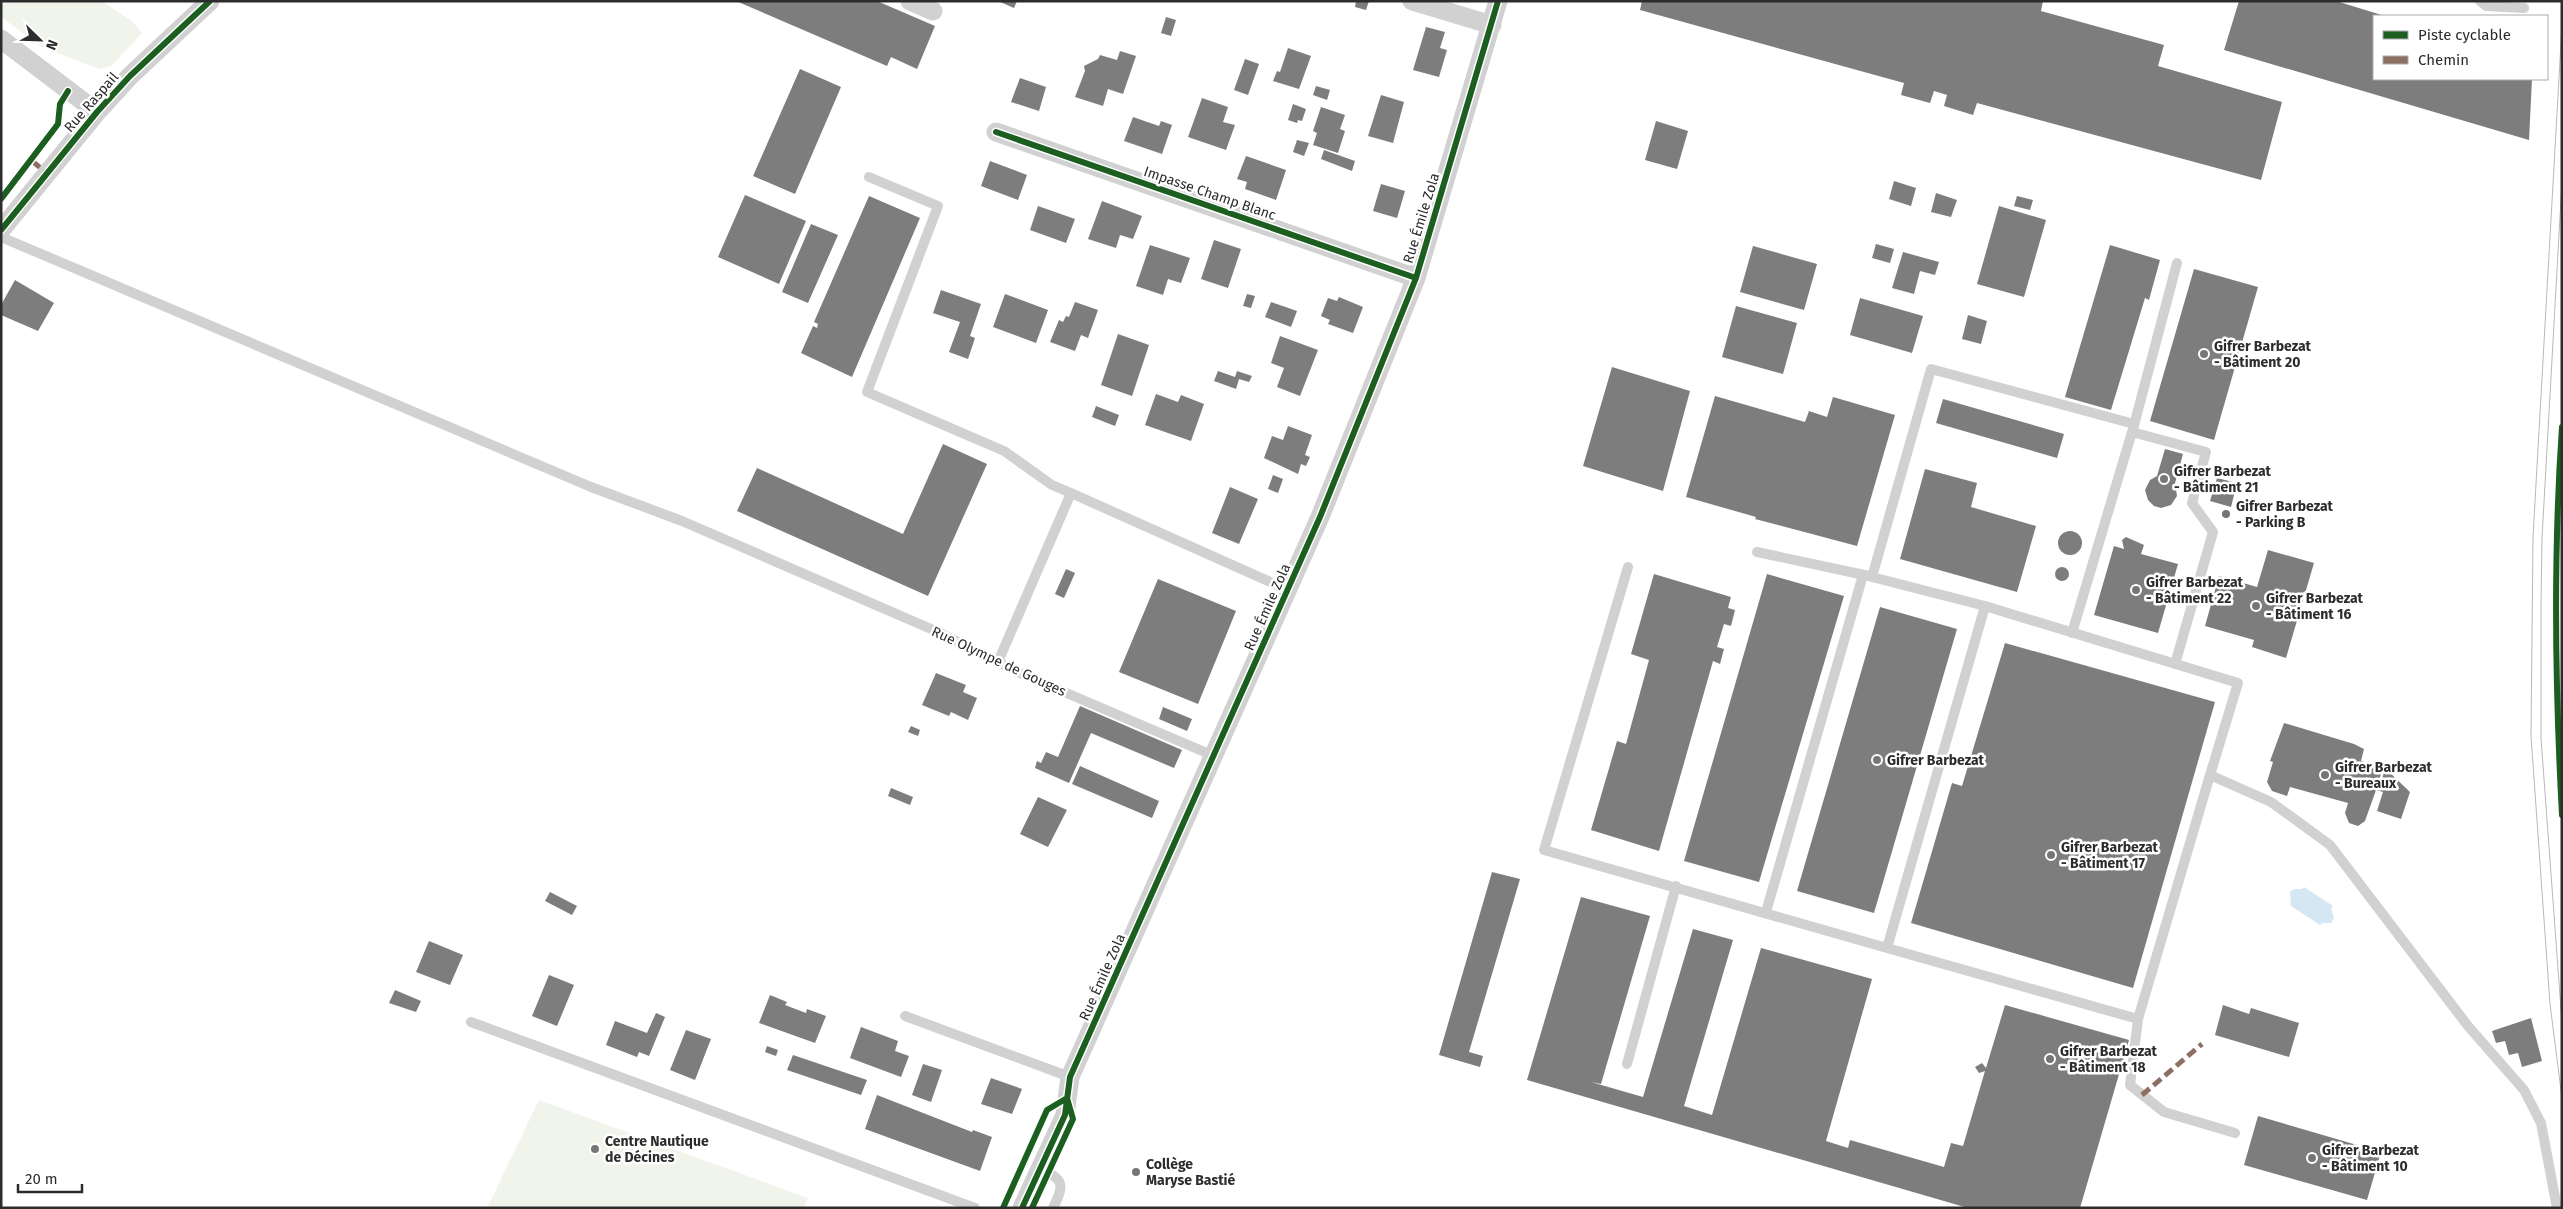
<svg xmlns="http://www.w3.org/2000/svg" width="2563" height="1209" viewBox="0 0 2563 1209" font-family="'Fira Sans',sans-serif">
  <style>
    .green { fill: #f0f4ea }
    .water { fill: #d4e7f2 }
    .building { fill: #7d7d7d }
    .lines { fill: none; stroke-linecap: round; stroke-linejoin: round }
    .lane { stroke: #d1d1d1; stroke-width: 10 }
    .street { stroke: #d1d1d1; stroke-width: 19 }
    .tram { stroke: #b8b8b8; stroke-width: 1 }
    .quiet { stroke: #8d6e63; stroke-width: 5; stroke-dasharray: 10 5; stroke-linecap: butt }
    .cycleway-casing { stroke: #fff; stroke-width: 9 }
    .cycleway { stroke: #1b5e20; stroke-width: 6 }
    .poi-dot { fill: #767676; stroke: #fff; stroke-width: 2 }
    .labels { text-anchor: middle; stroke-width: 5; stroke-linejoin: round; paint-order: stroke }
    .street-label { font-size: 14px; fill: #2c2c2c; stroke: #fff }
    .poi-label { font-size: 14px; font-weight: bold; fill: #2c2c2c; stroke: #fff; text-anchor: start }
  </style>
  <rect width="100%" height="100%" fill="#fff"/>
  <path class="green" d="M1,1H102L133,22L142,33L111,66L99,69L42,47L1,17Z
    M539,1100L808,1198L804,1208H487Z"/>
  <path class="water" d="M2304,887L2333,906L2331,909L2334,918L2331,923H2322L2320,925L2291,906L2290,892L2294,889H2302Z"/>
  <path class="building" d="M736,1H877L935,26L917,69L891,57L887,66Z
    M998,1H1017L1014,8Z
    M1356,1H1369L1366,10L1355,7Z
    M1642,1H2043L2041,11L2164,45L2158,66L2282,102L2261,180L1977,103L1973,115L1944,106L1947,95L1934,91L1930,103L1901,95L1904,83L1640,10Z
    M2239,1H2336L2385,16H2374V79H2532L2529,140L2224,50Z
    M1166,17L1176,20L1171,36L1161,33Z
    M1426,27L1445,32L1440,48L1447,50L1439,77L1413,70Z
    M1288,48L1311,56L1299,89L1273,81L1277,71L1280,72Z
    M1120,51L1136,56L1123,94L1108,89L1103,106L1075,97L1085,71L1084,66L1098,59L1100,55L1117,60Z
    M1245,59L1259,64L1248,95L1234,90Z
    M800,69L841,87L795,194L753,176Z
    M1020,78L1046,87L1039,111L1011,102Z
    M1316,86L1330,90L1327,100L1313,95Z
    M1381,95L1404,102L1393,143L1368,136Z
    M1202,98L1228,107L1223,122L1235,125L1226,150L1188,137Z
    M1293,104L1306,109L1302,121L1298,120L1297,123L1288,120Z
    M1321,107L1345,115L1340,129L1345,131L1338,153L1313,145L1317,133L1313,131Z
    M1133,117L1159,126L1161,121L1172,125L1162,154L1124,141Z
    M1656,121L1688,131L1677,169L1645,160Z
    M1297,140L1309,143L1304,156L1293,152Z
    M1324,150L1355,161L1352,171L1321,159Z
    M1246,156L1286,170L1276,200L1245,189L1247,182L1237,179Z
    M990,161L1027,175L1018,200L981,186Z
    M1894,181L1916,188L1911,206L1889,199Z
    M1381,184L1405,191L1397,218L1373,211Z
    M1936,193L1957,200L1951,217L1931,212Z
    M745,195L806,221L779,284L718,257Z
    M869,196L920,218L852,377L801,353L813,326L817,328L818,324L814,322Z
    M2017,196L2033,200L2030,210L2014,206Z
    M1102,201L1142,216L1133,239L1120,235L1116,248L1088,239Z
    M1038,206L1075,219L1066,243L1030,230Z
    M1999,206L2046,220L2024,297L1977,284Z
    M811,224L838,235L808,303L782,292Z
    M1214,240L1241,249L1228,288L1201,279Z
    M1876,244L1894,249L1890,263L1872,258Z
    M1150,245L1190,258L1181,283L1168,279L1163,295L1136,286Z
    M2110,245L2160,260L2149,300L2145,298L2111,410L2065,397Z
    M1753,246L1817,264L1804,310L1740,292Z
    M1903,252L1939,262L1935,275L1920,271L1914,294L1892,288Z
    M2194,269L2258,287L2214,440L2150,421Z
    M15,280L54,303L38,331L1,315V305Z
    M941,290L981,304L970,336L975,338L968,359L949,352L960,322L933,313Z
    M1005,294L1048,310L1036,343L993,327Z
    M1247,294L1255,296L1251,308L1243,306Z
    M1339,297L1363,307L1353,333L1328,324L1330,320L1321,316L1328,298L1337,301Z
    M1860,298L1923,316L1912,353L1850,335Z
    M1075,302L1098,310L1088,338L1081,335L1075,351L1050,342L1059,320L1063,322L1066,316L1069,317Z
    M1271,302L1297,311L1291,327L1265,317Z
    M1736,306L1797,323L1783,374L1722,357Z
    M1968,315L1987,321L1981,344L1962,339Z
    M1118,334L1149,345L1132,396L1101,385Z
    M1280,336L1318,350L1300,396L1277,387L1284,368L1271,363Z
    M1612,367L1690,391L1663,491L1583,466Z
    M1218,371L1235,377L1237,371L1252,376L1249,382L1239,379L1236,389L1214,381Z
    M1156,394L1178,402L1181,395L1204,404L1191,441L1145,425Z
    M1715,396L1805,422L1809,411L1827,417L1833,397L1895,415L1857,546L1755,519L1756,517L1686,497Z
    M1943,399L2064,434L2057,458L1936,423Z
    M1096,406L1119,415L1115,426L1092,417Z
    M1288,426L1312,435L1305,455L1310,457L1306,466L1301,464L1298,474L1264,458L1272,436L1283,440Z
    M943,444L987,464L928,596L737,511L757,468L903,534Z
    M2165,449L2183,454L2175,483L2177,496L2171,505L2161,508L2154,506L2148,500L2145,490L2150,480L2157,476Z
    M1925,469L1977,483L1971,507L2036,526L2017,592L1900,559Z
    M1273,475L1283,479L1278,493L1268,489Z
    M2217,478L2237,483L2231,507L2210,501Z
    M1230,487L1258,499L1239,544L1212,533Z
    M2058 543a12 12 0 1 1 24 0a12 12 0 1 1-24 0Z
    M2126,537L2144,545L2141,554L2178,564L2158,633L2094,615L2114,546L2124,549L2122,540Z
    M2268,550L2314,563L2286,658L2252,647L2254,640L2205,626L2219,576L2257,587Z
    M2055 574a7 7 0 1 1 14 0a7 7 0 1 1-14 0Z
    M1066,569L1075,573L1064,598L1055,594Z
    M1654,574L1731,597L1728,608L1735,610L1731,626L1724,624L1717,647L1724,649L1720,664L1713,661L1659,851L1591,830L1617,741L1626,744L1649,660L1631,654Z
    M1767,574L1844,596L1759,882L1684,861Z
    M1158,579L1236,611L1198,704L1119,672Z
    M1880,607L1957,629L1874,913L1797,891Z
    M2005,643L2215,702L2133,988L1911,923L1952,783L1962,786Z
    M936,673L966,685L963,692L977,698L968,720L951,712L949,716L922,705Z
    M1080,706L1182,750L1174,768L1091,733L1069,783L1035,768L1037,761L1041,763L1046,752L1058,757Z
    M1163,707L1192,719L1187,731L1159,719Z
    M2284,723L2354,744L2364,749L2361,761L2383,768L2378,783H2381L2385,768L2410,792L2401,819L2377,811L2383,792L2376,790L2365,821L2358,826L2349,823L2345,813L2348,803L2290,787L2287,796L2272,791L2267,782L2273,762L2270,761Z
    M911,726L920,730L918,736L908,732Z
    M1080,766L1159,801L1152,818L1072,784Z
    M891,788L913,797L910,805L888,796Z
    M1038,797L1067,810L1048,847L1020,834Z
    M1492,872L1520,879L1469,1052L1483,1056L1480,1067L1439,1055Z
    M550,892L577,906L572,915L545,901Z
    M1581,897L1650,916L1601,1084L1591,1082L1643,1097L1693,929L1733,940L1684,1106L1712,1115L1761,948L1872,979L1826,1141L1848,1148L1850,1140L1944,1167L1951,1143L1963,1146L1985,1071L1979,1073L1975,1067L1982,1063L1986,1068L2005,1005L2129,1040L2080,1208H1968L1527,1080Z
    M429,941L463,955L450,985L416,972Z
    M549,975L574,985L557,1026L532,1016Z
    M395,990L421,1001L416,1012L389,1003Z
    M770,995L787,1002L785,1005L806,1013L807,1009L826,1016L815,1043L759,1023Z
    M2223,1005L2249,1014L2251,1008L2299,1023L2289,1057L2215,1035Z
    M656,1013L665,1017L649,1056L639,1052L637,1057L606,1045L615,1021L647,1033Z
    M2531,1018L2542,1061L2522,1067L2518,1053L2509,1055L2505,1041L2496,1043L2492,1031Z
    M861,1027L898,1041L895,1051L909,1056L901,1077L850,1058Z
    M686,1030L711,1039L695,1080L670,1070Z
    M767,1046L778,1050L776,1056L765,1052Z
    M793,1055L867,1080L861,1095L787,1070Z
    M923,1064L942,1070L931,1102L912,1095Z
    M991,1078L1022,1089L1012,1114L981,1104Z
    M877,1095L972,1132L973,1130L992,1137L980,1171L865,1129Z
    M2258,1116L2381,1152L2367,1200L2244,1165Z"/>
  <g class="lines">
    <path class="lane" d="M2480,1L2486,6L2524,8
      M869,177L938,206L867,392L1004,451L1052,485L1071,493
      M1,237L591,487L682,521L938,632L1022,674L1214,756
      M2133,429L2177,263
      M1757,552L1869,576
      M1628,567L1544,850L1887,948
      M1985,606L1872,577L1931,369L2134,424
      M2072,633L2132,432L2206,452L2192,503L2213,532L2175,664
      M998,662L1071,493L1288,590
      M1766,912L1863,575
      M905,1016L1070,1077
      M2138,1019L1887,948L1985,606L2238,683L2210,775
      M471,1022L975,1208
      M1627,1064L1676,886
      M2235,1133L2164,1112L2130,1085L2138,1019L2210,775L2271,802L2330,845L2468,1026L2524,1090L2541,1123L2557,1208
      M1040,1168C1064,1180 1065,1184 1053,1208"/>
    <path class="street" d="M910,1L933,11
      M1412,1L1492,25
      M1,39L97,112
      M996,132L1416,278
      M1,230L97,112L130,76L210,1
      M1022,1208L1065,1115L1070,1077L1320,517L1416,278L1498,1"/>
    <path class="tram" d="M2562,25L2533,537L2531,736L2550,1004L2562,1098
      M2562,181L2542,538L2541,605V738L2562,1023"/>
    <path class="quiet" d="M32,161L47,173
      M2142,1095L2202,1044"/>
    <g class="cycleway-casing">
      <path id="cycleway" d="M996,132L1416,278
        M1,199L58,124L60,104L68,91
        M1,230L97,112L130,76L210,1
        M2562,427C2553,556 2555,686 2562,815
        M1003,1208L1047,1110L1067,1098L1073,1119L1032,1208
        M1022,1208L1065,1115L1070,1077L1320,517L1416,278L1498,1"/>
    </g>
    <use href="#cycleway" class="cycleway"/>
  </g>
  <g class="poi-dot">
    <circle cx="2204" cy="354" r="5"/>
    <circle cx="2164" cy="479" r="5"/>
    <circle cx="2226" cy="514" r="5"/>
    <circle cx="2136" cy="590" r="5"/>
    <circle cx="2256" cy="606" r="5"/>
    <circle cx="1877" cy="760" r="5"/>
    <circle cx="2325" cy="775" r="5"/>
    <circle cx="2051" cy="855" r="5"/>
    <circle cx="2050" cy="1059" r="5"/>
    <circle cx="595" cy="1149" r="5"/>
    <circle cx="2312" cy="1158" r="5"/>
    <circle cx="1136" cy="1172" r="5"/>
  </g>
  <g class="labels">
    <g class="street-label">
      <text transform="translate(91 102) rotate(-49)" y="5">Rue Raspail</text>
      <text transform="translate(1210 193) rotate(19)" y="5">Impasse Champ Blanc</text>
      <text transform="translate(1421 218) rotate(-73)" y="5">Rue Émile Zola</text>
      <text transform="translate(1267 607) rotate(-66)" y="5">Rue Émile Zola</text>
      <text transform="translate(999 661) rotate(25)" y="5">Rue Olympe de Gouges</text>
      <text transform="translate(1102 977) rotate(-66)" y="5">Rue Émile Zola</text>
    </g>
    <g class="poi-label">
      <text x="2214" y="351">Gifrer Barbezat<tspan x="2214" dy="16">- Bâtiment 20</tspan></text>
      <text x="2174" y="476">Gifrer Barbezat<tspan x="2174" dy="16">- Bâtiment 21</tspan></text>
      <text x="2236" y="511">Gifrer Barbezat<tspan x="2236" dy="16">- Parking B</tspan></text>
      <text x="2146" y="587">Gifrer Barbezat<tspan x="2146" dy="16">- Bâtiment 22</tspan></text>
      <text x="2266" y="603">Gifrer Barbezat<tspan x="2266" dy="16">- Bâtiment 16</tspan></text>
      <text x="1887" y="765">Gifrer Barbezat</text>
      <text x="2335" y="772">Gifrer Barbezat<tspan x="2335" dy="16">- Bureaux</tspan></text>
      <text x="2061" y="852">Gifrer Barbezat<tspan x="2061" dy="16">- Bâtiment 17</tspan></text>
      <text x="2060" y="1056">Gifrer Barbezat<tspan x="2060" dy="16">- Bâtiment 18</tspan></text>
      <text x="605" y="1146">Centre Nautique<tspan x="605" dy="16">de Décines</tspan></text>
      <text x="2322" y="1155">Gifrer Barbezat<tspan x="2322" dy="16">- Bâtiment 10</tspan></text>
      <text x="1146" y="1169">Collège<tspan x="1146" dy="16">Maryse Bastié</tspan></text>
    </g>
  </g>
  <rect width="2563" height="1209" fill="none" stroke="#2c2c2c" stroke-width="5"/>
  <rect x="2373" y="15" width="175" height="65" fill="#ffffff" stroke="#ababab"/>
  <rect x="2383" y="31" width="25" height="8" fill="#1b5e20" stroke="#ababab"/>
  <text x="2418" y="40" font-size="15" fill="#2c2c2c">Piste cyclable</text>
  <rect x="2383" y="56" width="25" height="8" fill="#8d6e63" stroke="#ababab"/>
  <text x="2418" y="65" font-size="15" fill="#2c2c2c">Chemin</text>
  <g transform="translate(40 40) rotate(113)" stroke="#ffffff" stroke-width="4" paint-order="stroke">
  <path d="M0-4L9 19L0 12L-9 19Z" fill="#2c2c2c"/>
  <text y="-8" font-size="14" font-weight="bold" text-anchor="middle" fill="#2c2c2c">N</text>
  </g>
  <path d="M18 1184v8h64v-8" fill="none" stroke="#2c2c2c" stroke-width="2.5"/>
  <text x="25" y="1184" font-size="15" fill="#2c2c2c" stroke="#ffffff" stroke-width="4" paint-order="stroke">20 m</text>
</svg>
